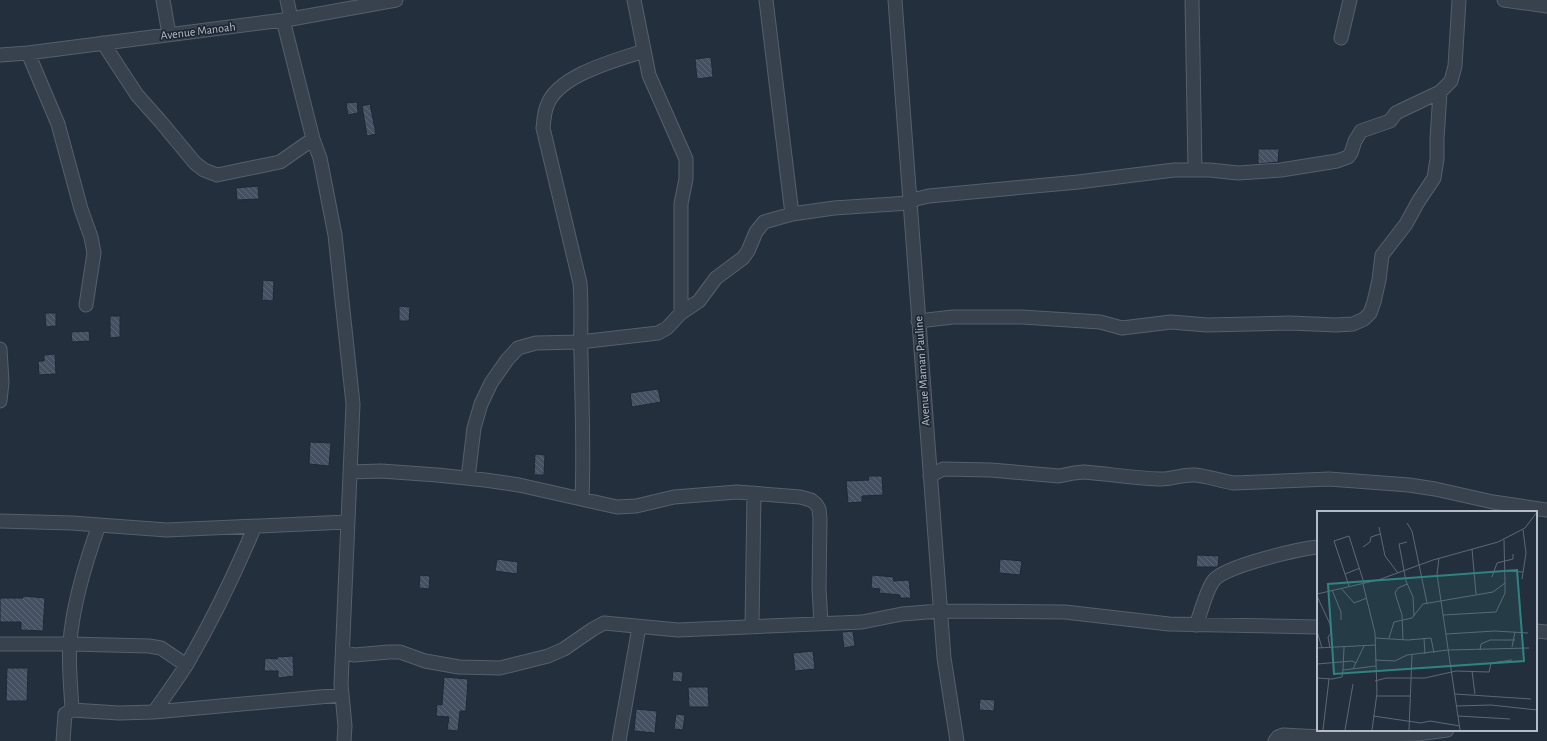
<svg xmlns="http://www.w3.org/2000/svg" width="1547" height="741" viewBox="0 0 1547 741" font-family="'Alegreya Sans',sans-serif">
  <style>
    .building { fill: url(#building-back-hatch); stroke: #1f2835 }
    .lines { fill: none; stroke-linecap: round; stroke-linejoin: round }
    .minor-casing { stroke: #565f6c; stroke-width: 15 }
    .minor { stroke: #38414e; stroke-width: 13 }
    .labels { text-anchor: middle; stroke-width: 3.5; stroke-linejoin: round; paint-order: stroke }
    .street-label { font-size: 12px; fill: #b4bcc9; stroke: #1d2633 }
    .inset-road { fill: none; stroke: #5e6776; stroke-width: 1 }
    .view { fill: #308480; fill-opacity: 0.15; stroke: #308480; stroke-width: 2 }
    .inset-edge { fill: none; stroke: #b4bcc9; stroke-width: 2 }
  </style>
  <defs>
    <pattern id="building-back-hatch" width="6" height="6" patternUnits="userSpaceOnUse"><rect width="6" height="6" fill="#455162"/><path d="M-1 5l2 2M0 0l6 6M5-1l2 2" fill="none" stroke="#5d6877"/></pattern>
  </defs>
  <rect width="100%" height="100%" fill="#242f3e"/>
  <path class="building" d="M711,57L713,77L697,79L695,59Z
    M357,102L358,113L348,115L346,103Z
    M370,104L376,134L367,136L362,106Z
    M1258,149H1279L1278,162L1258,164Z
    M258,186L259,199L237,200L236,188Z
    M263,280L274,281L273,301L262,300Z
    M399,306L410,307L409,321H399Z
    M45,313H56V326L46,327Z
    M110,316H120V337L110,338Z
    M89,331L90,341L72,342L71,332Z
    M55,354L56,374L39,375L38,361H44V355Z
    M658,389L661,402L632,407L630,393Z
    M310,442L331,443L329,466L309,464Z
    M535,454L545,455L544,475H534Z
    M868,476H882L883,495L862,496V502L848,503L846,481L869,480Z
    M1197,555L1219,556L1218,567H1196Z
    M497,559L518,562L517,574L495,571Z
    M1000,559L1022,561L1020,575L999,573Z
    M420,575L430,576L429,589L419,588Z
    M872,575L894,577L893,581L909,580L911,598H900V595L879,593L880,589L871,588Z
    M23,596L45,598L43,631L21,630V622H0V598H23Z
    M853,631L855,646L844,648L842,632Z
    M813,651L815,669L795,671L793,653Z
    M293,656L294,676L278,678V671H264L265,658L277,659V657Z
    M7,668H28L27,701H6Z
    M673,671L683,672L682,682L672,681Z
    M444,677L468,679L466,711H460L458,731L447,730L449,717L436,716L437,704L442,705Z
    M688,687H708L709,707H689Z
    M980,699L995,700L994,711L979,710Z
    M636,709L657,711L655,733L634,731Z
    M676,714L685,715L683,730L674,729Z"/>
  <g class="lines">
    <g class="minor-casing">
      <path id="minor" d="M163,0L169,34
        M287,0L291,19
        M634,0L649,75L686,159V179L681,204V313
        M766,0L792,214
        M895,0L944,658L957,741
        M1192,0L1195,170
        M1504,0L1547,6
        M283,20L313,139L320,158L335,235L353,404L341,684L345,726L344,741
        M1341,38L1350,0
        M103,43L137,95L161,122L195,163L204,170L217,175L280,162L313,139
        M28,53L58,124L81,209L91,237L94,253L86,305
        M0,55L28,53L291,19L396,0
        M918,321L953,317H1022L1100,322L1122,328L1171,322L1207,325L1290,323L1336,325L1353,324L1364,319L1370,313L1374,302L1379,280L1382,255L1406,224L1418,202L1434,178L1437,159V139L1440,92
        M0,349L2,382L0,401
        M350,472L381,471L437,475L485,480L519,485L617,507L636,506L674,497L737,492L800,497L811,500L816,504L819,509L820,519L819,588L821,624
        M930,476L943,469L991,470L1059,476L1074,473L1084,472C1109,474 1133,478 1158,479C1171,480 1182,474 1195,475C1208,476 1220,481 1234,483L1329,479L1409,485L1435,489L1493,502L1547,510
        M468,478L474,428L481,404L491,383L507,360L518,348L536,343L580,342L658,333L667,328L681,313L699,301L716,278L743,258L748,251L756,232L764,222L792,214L834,208L909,203L916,199L929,196L1078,182L1174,170H1210L1238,173L1281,170L1337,161L1348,157L1351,153L1355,141L1361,131L1390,121L1396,113L1402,110L1440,92L1451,81L1455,66L1459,0
        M582,499C584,451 582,403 581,356C580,331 582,307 580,283L543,128C544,121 544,113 547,106C557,75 617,60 644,51
        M0,521L72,523L167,530L347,522
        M1196,625C1201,613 1206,590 1214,580C1226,566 1298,549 1318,547
        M752,627L754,493
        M1536,631L1547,632
        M0,644H70L149,646L161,648L186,665
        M343,652L354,655L389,652H400L425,661L459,667L500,668L548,656L564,649L593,629L604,623L678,630L862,622L902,614L940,611L1065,612L1169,624L1318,627
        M72,710C71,687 68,664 70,642C73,603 86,561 99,525
        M154,712C165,696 177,680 187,664C212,621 236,571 255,526
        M63,741L65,714L72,710L119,713L154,712L341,695
        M619,741L639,627
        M1275,741L1278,737L1283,735L1341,738L1371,735L1418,734L1447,730"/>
    </g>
    <use href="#minor" class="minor"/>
  </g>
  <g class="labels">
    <g class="street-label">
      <text transform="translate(198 31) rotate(-7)" y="4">Avenue Manoah</text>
      <text transform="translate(922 371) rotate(-94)" y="4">Avenue Maman Pauline</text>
    </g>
  </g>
  <g transform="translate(1317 511)">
    <rect width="220" height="220" fill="#242f3e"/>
    <path class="inset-road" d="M90,12L95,20L110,92M62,16L68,45L81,62M90,31L82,33L89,70L96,86L97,105M46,36L53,31L54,26L63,23M155,38L159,83M122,47L120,63L143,219M189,60L206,61M28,63L43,57M175,66L180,52L196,48V43M205,68L209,42L206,19M46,73L58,122L60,182L55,219M32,75L17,30L32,25L47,72M24,77L37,92L50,87M15,79L24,101V109M0,83L61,69L116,49L181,31L208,17L220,1M0,85L13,113L14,122L11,126L13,137M126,104L179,101L188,82V72M0,120L5,137M129,123L178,120L211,122M58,127L91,129L114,127L117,142M72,127L77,111L95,107L106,93L176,81L188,72L187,29M107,127L108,143M86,129L85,104L78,82L81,77L90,73M195,136L198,121M0,137L58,134M163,139L164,133L173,129H198M58,149L78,150L90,144L131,139L212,137M0,153L35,150L39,152M36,158L47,135M26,159L27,136M155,160L158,183M0,167L15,168L25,166L26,159L59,155M58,170L69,167H108L139,160L172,161L174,152L195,149M138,183L214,188M59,185H93M140,195L174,194L220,199M56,205L104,212L113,210L143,215M141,205L193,208M6,219L12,168M28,219L36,173M92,219L95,144"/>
    <path class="view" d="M200,59L207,150L17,163L11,73Z"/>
    <rect width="220" height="220" class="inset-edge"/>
  </g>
</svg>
